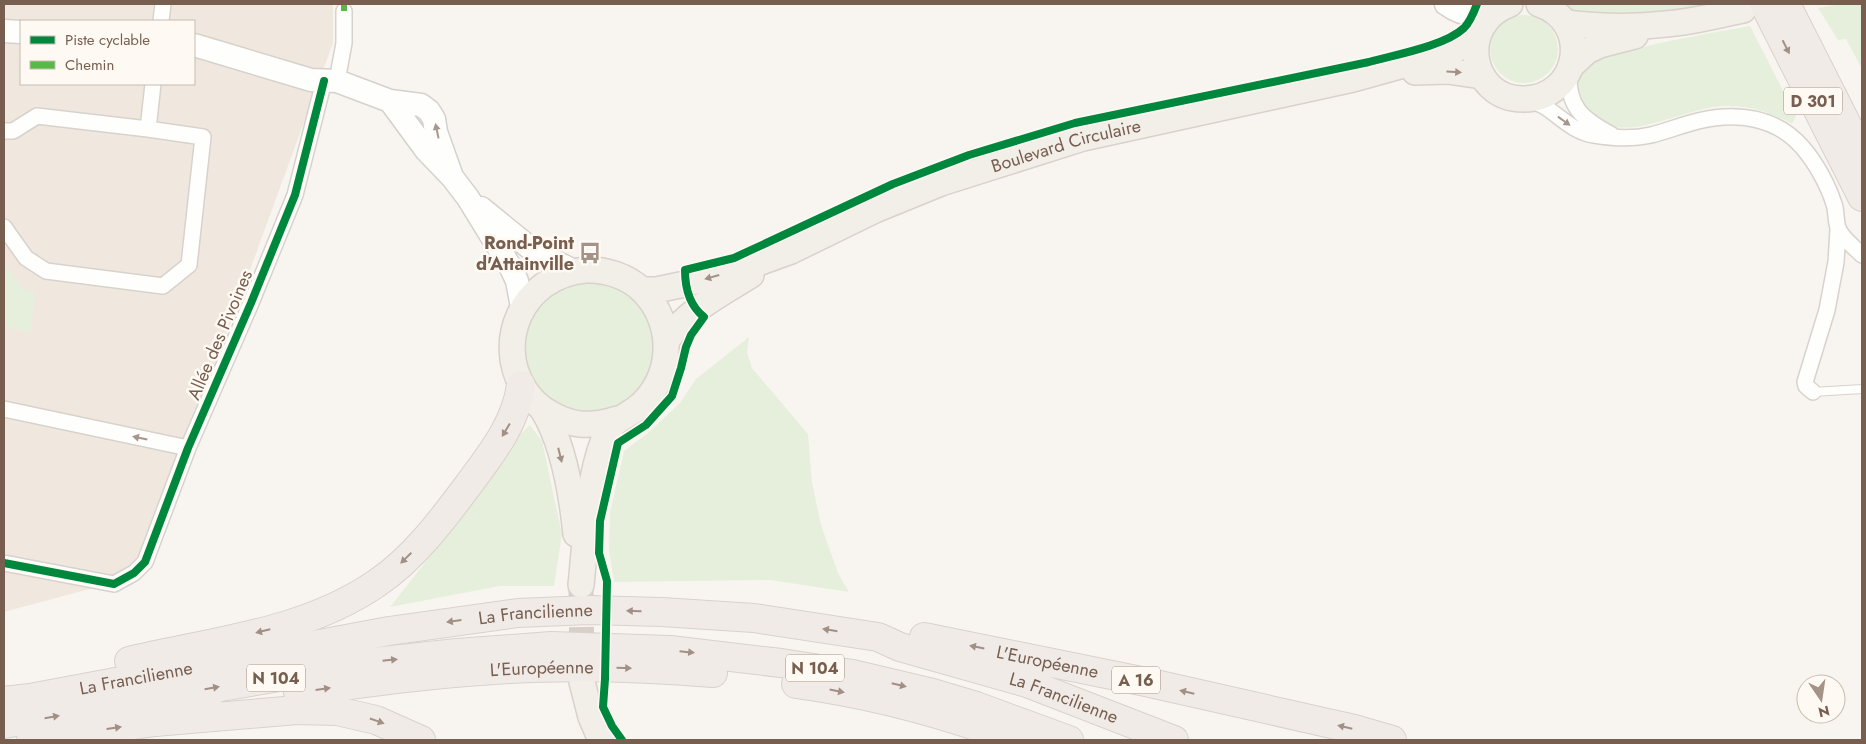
<svg xmlns="http://www.w3.org/2000/svg" width="1866" height="744" viewBox="0 0 1866 744" font-family="Jost,sans-serif">
  <style>
    .residential { fill: #f0e8de; fill-rule: evenodd }
    .green { fill: #e6efdc }
    .lines { fill: none; stroke-linecap: round; stroke-linejoin: round }
    .primary-tunnel { stroke: #d8cfc8; stroke-width: 25; stroke-dasharray: 25 12; stroke-linecap: butt }
    .lane-casing { stroke: #d8d2cd; stroke-width: 10 }
    .street-casing { stroke: #d8d2cd; stroke-width: 18 }
    .secondary-casing { stroke: #d6d1cb; stroke-width: 25 }
    .primary-casing { stroke: #d9d1cc; stroke-width: 28 }
    .highway-casing { stroke: #d9d1cc; stroke-width: 30 }
    .lane { stroke: #fefefd; stroke-width: 8 }
    .street { stroke: #fefefd; stroke-width: 15 }
    .secondary { stroke: #fefefd; stroke-width: 22 }
    .primary { stroke: #f2eee8; stroke-width: 25 }
    .highway { stroke: #f1ebe8; stroke-width: 28 }
    .quiet { stroke: #58b947; stroke-width: 6; stroke-dasharray: 12 6; stroke-linecap: butt }
    .cycleway-casing { stroke: #fefaf3; stroke-width: 11 }
    .cycleway { stroke: #00873e; stroke-width: 8 }
    .oneway { fill: #a28f85 }
    .oneway2 { fill: #a29085 }
    .oneway3 { fill: #a6968c }
    .labels { text-anchor: middle; stroke-width: 5; stroke-linejoin: round; paint-order: stroke }
    .shield { fill: #fefaf3; stroke: #a08d80; stroke-width: 1 }
    .shield-label { font-size: 16px; font-weight: bold; fill: #775e4f }
    .street-label { font-size: 18px; fill: #775e4f; stroke: #fefaf3 }
    .poi-label { font-size: 18px; font-weight: bold; fill: #775e4f; stroke: #fefaf3; text-anchor: end }
  </style>
  <rect width="100%" height="100%" fill="#f8f5f0"/>
  <path class="residential" d="M4,4H333V43L138,576L4,612ZM21,21H194V84H21Z"/>
  <path class="green" d="M1563,4H1695L1710,5L1648,16L1583,14L1572,10Z
    M1841,4H1862V69L1846,39L1838,40L1818,8Z
    M1490 49a34 34 0 1 1 68 0a34 34 0 1 1-68 0Z
    M1750,26L1796,116L1792,124C1771,112 1749,105 1724,106C1689,107 1637,138 1605,124C1599,121 1594,116 1590,112C1581,104 1574,95 1577,83C1578,74 1585,62 1593,58C1605,54 1619,52 1631,50C1670,40 1710,33 1750,26Z
    M4,264L23,289L35,293L30,332L4,327Z
    M523 347a66 66 0 1 1 132 0a66 66 0 1 1-132 0Z
    M749,337L747,352L752,368L808,434L812,482L821,525L838,573L849,592L770,580L614,582L609,550L610,512L624,451L648,433L680,403L696,379Z
    M530,425L542,441L562,534L554,586H500L390,607L484,488L514,440Z"/>
  <g class="lines">
    <path class="primary-tunnel" d="M581,590L582,667"/>
    <g class="lane-casing">
      <path id="lane" d="M1813,392L1862,389"/>
    </g>
    <g class="street-casing">
      <path id="street" d="M161,21L163,4
        M1569,71C1567,107 1582,119 1612,135
        M337,81L344,43V11
        M1528,100C1552,104 1566,131 1594,135C1612,138 1633,139 1651,135C1667,131 1682,125 1698,121C1736,112 1776,116 1803,148C1816,163 1828,185 1834,204C1837,212 1835,223 1839,230C1843,239 1855,248 1862,255
        M4,131H13L37,116L148,129
        M4,227L26,258L46,271L163,286L189,265L203,137L148,129L153,84
        M1813,392L1806,386L1805,382L1827,310L1836,262L1838,229
        M4,409L188,448
        M4,563L114,584L134,573L145,562L188,448L251,303L295,195L324,81"/>
    </g>
    <g class="secondary-casing">
      <path id="secondary" d="M1446,4C1461,15 1475,18 1493,12
        M4,31L21,32
        M194,45L311,80L337,81L390,101L421,105L429,111L434,119L436,132L452,177
        M390,101L426,150L452,177L468,198L511,268L517,281L522,307
        M481,208L535,252L574,271"/>
    </g>
    <g class="primary-casing">
      <g id="primary">
        <path d="M1510,4C1457,23 1469,99 1523,99C1580,99 1593,22 1539,4"/>
        <path d="M1566,23C1599,27 1632,28 1666,24C1692,22 1718,15 1743,10"/>
        <path d="M1571,66L1587,51L1600,45L1635,36"/>
        <path d="M1415,72L1447,71L1482,76"/>
        <path id="s1" d="M642,290H656L685,284L744,268L791,251L875,210L941,183L1083,138L1353,79L1447,53L1476,40"/>
        <path d="M667,340C688,310 721,294 751,275"/>
        <path d="M543,410C563,442 572,496 576,534"/>
        <path d="M581,585C586,538 587,484 604,439C611,421 622,419 636,409C674,380 676,323 642,290C627,276 605,269 586,270C570,271 557,276 544,285C499,318 502,387 551,414C560,419 570,423 580,424C593,425 605,423 617,419"/>
        <path d="M582,682L591,717L601,740"/>
      </g>
    </g>
    <g class="highway-casing">
      <g id="highway">
        <path d="M1764,4L1862,197"/>
        <path d="M1786,4L1862,154"/>
        <path id="s2" d="M924,637L1146,682L1354,729L1392,740"/>
        <path d="M129,661C213,641 305,633 377,583C413,559 443,519 469,484C492,453 516,423 521,385"/>
        <path d="M796,684C870,694 945,714 1015,740"/>
        <path id="s3" d="M298,692C376,681 453,671 532,668C592,666 653,668 713,673"/>
        <path id="s4" d="M4,701L30,698L389,631L518,613L589,610L662,612L754,618L878,637L900,647L1027,683L1174,740"/>
        <path d="M155,722L172,715L209,708"/>
        <path d="M4,724L355,664L457,653L551,646L670,650L781,663L853,674L929,692L976,706L1069,740"/>
        <path d="M31,740L155,722L297,710L337,711L376,720L421,740"/>
      </g>
    </g>
    <use href="#lane" class="lane"/>
    <use href="#street" class="street"/>
    <use href="#secondary" class="secondary"/>
    <use href="#primary" class="primary"/>
    <use href="#highway" class="highway"/>
    <path class="quiet" d="M344,4V11"/>
    <g class="cycleway-casing">
      <path id="cycleway" d="M4,563L114,584L134,573L145,562L188,448L251,303L295,195L324,81
        M622,740L612,726L603,707L605,679L607,581L599,553L600,521L618,443L646,425L672,396L681,368L686,347L691,335L704,317C690,306 685,289 685,270L734,258L893,184L969,155L1075,123L1369,62C1394,55 1445,46 1464,28C1470,22 1474,12 1477,4"/>
    </g>
    <use href="#cycleway" class="cycleway"/>
  </g>
  <defs><path id="oneway-solid" d="M-6-.8H1V-3.2L6.5 0L1 3.2V.8H-6Z" transform="scale(1.25)"/></defs>
  <g class="oneway">
    <use href="#oneway-solid" transform="translate(1786 47) rotate(63)"/>
    <use href="#oneway-solid" transform="translate(506 430) rotate(121)"/>
    <use href="#oneway-solid" transform="translate(406 558) rotate(136)"/>
    <use href="#oneway-solid" transform="translate(634 611) rotate(-179)"/>
    <use href="#oneway-solid" transform="translate(454 621) rotate(172)"/>
    <use href="#oneway-solid" transform="translate(830 630) rotate(-171)"/>
    <use href="#oneway-solid" transform="translate(263 631) rotate(166)"/>
    <use href="#oneway-solid" transform="translate(977 647) rotate(-169)"/>
    <use href="#oneway-solid" transform="translate(687 652) rotate(6)"/>
    <use href="#oneway-solid" transform="translate(390 660) rotate(-6)"/>
    <use href="#oneway-solid" transform="translate(624 668) rotate(1)"/>
    <use href="#oneway-solid" transform="translate(899 685) rotate(13)"/>
    <use href="#oneway-solid" transform="translate(212 688) rotate(-10)"/>
    <use href="#oneway-solid" transform="translate(323 689) rotate(-8)"/>
    <use href="#oneway-solid" transform="translate(837 691) rotate(11)"/>
    <use href="#oneway-solid" transform="translate(1187 692) rotate(-167)"/>
    <use href="#oneway-solid" transform="translate(52 717) rotate(-10)"/>
    <use href="#oneway-solid" transform="translate(377 721) rotate(19)"/>
    <use href="#oneway-solid" transform="translate(1345 727) rotate(-167)"/>
    <use href="#oneway-solid" transform="translate(114 728) rotate(-8)"/>
  </g>
  <g class="oneway2">
    <use href="#oneway-solid" transform="translate(1454 72) rotate(3)"/>
    <use href="#oneway-solid" transform="translate(712 277) rotate(164)"/>
    <use href="#oneway-solid" transform="translate(560 455) rotate(76)"/>
  </g>
  <g class="oneway3">
    <use href="#oneway-solid" transform="translate(1564 121) rotate(36)"/>
    <use href="#oneway-solid" transform="translate(437 131) rotate(-102)"/>
    <use href="#oneway-solid" transform="translate(140 438) rotate(-168)"/>
  </g>
  <defs>
    <g id="bus-bare" transform="scale(1.725)"><path d="M-5-6H5V4H4V6H2V4H-2V6H-4V4H-5ZM-3.5-4V0h7V-4ZM-3.5 1.2v1.5H-2V1.2ZM2 1.2v1.5H3.5V1.2Z" fill="#a49387" stroke="#fefaf3" stroke-width="2.5" paint-order="stroke"/></g>
  </defs>
  <g fill-rule="evenodd">
    <use href="#bus-bare" x="590" y="253"/>
  </g>
  <g class="labels">
    <g class="shield">
      <rect x="1784" y="87.5" width="58" height="27" rx="4"/>
      <rect x="786" y="654.5" width="58" height="27" rx="4"/>
      <rect x="247" y="664.5" width="58" height="27" rx="4"/>
      <rect x="1112" y="666.5" width="48" height="27" rx="4"/>
    </g>
    <g class="shield-label">
      <text x="1813" y="107">D 301</text>
      <text x="815" y="674">N 104</text>
      <text x="276" y="684">N 104</text>
      <text x="1136" y="686">A 16</text>
    </g>
    <g class="street-label">
      <text dy="6" stroke="none"><textPath href="#s1" startOffset="450">Boulevard Circulaire</textPath></text>
      <text transform="translate(220 335) rotate(-67)" y="6">Allée des Pivoines</text>
      <text dy="6" stroke="none"><textPath href="#s4" startOffset="539">La Francilienne</textPath></text>
      <text dy="6" stroke="none"><textPath href="#s2" startOffset="126">L'Européenne</textPath></text>
      <text dy="6" stroke="none"><textPath href="#s3" startOffset="245">L'Européenne</textPath></text>
      <text dy="6" stroke="none"><textPath href="#s4" startOffset="134">La Francilienne</textPath></text>
      <text dy="6" stroke="none"><textPath href="#s4" startOffset="1079">La Francilienne</textPath></text>
    </g>
    <g class="poi-label">
      <text x="574" y="249">Rond-Point<tspan x="574" dy="21">d'Attainville</tspan></text>
    </g>
  </g>
  <rect width="1866" height="744" fill="none" stroke="#775e4f" stroke-width="10"/>
  <rect x="20" y="20" width="175" height="65" fill="#fefaf3" stroke="#c8bcb1"/>
  <rect x="30" y="36" width="25" height="8" fill="#00873e" stroke="#c8bcb1"/>
  <text x="65" y="45" font-size="15" fill="#775e4f">Piste cyclable</text>
  <rect x="30" y="61" width="25" height="8" fill="#58b947" stroke="#c8bcb1"/>
  <text x="65" y="70" font-size="15" fill="#775e4f">Chemin</text>
  <g transform="translate(1821 699) rotate(167)"><circle r="24" fill="#fefaf3" stroke="#c8bcb1"/>
  <path d="M0-4L9 19L0 12L-9 19Z" fill="#a49387"/>
  <text y="-8" font-size="14" font-weight="bold" text-anchor="middle" fill="#775e4f">N</text>
  </g>
</svg>
